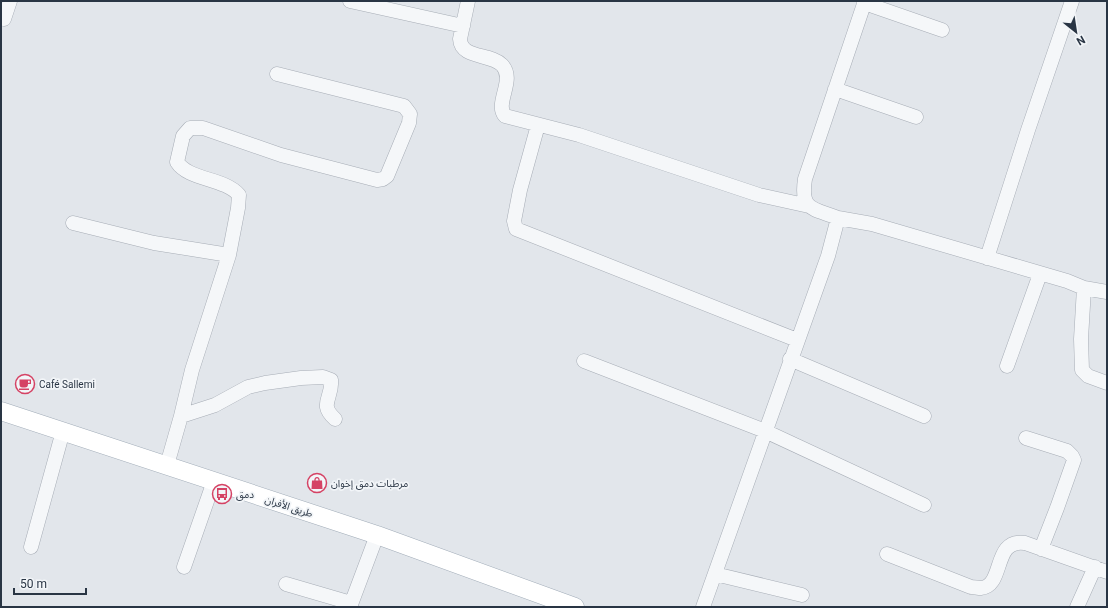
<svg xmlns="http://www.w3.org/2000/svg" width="1108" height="608" viewBox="0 0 1108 608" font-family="Roboto,'Noto Sans Arabic',sans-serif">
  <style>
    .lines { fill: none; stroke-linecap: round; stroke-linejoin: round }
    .minor-casing { stroke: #a7adb6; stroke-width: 15 }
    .major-casing { stroke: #a1acb8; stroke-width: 19 }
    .minor { stroke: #f5f7f9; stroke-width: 14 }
    .major { stroke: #fff; stroke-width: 18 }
    .labels { text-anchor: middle; stroke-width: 3.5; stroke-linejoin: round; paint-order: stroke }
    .poi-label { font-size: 10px; fill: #293544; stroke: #f2f5f8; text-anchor: start }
    .street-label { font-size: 10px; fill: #293544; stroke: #f2f5f8 }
  </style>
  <rect width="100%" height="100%" fill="#e2e6eb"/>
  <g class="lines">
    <g class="minor-casing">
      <path id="minor" d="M350,1L463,26
        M468,1L460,39C461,59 490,53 502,65C516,80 494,103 505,116L579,135L759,195L809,206
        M864,3L942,30
        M4,19L10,1
        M835,89L916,117
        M538,125L520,190L514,221L516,229L797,340
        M838,218L872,224L1067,281L1084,288L1081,339L1082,370L1088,376L1107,383
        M73,223L154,243L229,255
        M987,258L1028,130L1072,1
        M1084,288L1107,292
        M790,359L924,416
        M584,361L765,431L924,505
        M1007,366L1040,274
        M181,416L215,405L248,387L265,383L301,378L323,377L331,380C333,398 318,404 335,419
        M1026,438L1067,451L1072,456L1074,460L1057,508L1041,549
        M167,465L181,416L192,370L229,255L238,208L239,195C225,178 188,180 177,162L183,136L190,128H203L281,155L377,180L383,179L387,176L409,123L410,114L404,106L277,74
        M31,547L63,431
        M887,554L971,587C974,587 978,588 981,588C1005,586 992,538 1025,543L1107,572
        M184,567L214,481
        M715,574L802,595
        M286,584L351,603
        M350,607L377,535
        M703,607L828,256L838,218C813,208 800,211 805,179L865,1
        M1077,607L1095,567"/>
    </g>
    <g class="major-casing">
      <path id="major" d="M1,411L377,535L575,607"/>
    </g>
    <use href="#minor" class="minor"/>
    <use href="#major" class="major"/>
  </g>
  <defs>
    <g id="cafe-ring" transform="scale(1)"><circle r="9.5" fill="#f2f5f8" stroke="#d54264" stroke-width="1.5"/><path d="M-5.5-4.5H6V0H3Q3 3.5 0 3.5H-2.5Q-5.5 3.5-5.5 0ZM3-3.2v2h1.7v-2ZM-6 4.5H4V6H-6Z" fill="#d54264"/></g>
    <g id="shop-ring" transform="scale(1)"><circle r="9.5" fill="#f2f5f8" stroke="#d54264" stroke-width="1.5"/><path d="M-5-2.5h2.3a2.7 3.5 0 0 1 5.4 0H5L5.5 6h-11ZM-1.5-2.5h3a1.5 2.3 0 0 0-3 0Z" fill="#d54264"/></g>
    <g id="bus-ring" transform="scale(1)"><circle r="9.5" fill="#f2f5f8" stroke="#d54264" stroke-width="1.5"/><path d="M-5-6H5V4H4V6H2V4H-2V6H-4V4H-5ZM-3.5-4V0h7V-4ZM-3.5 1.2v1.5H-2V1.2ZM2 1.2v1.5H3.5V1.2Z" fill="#d54264"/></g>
  </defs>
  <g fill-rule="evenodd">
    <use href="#cafe-ring" x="25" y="384"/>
    <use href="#shop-ring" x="317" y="483"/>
    <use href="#bus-ring" x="222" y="494"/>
  </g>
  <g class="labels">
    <g class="poi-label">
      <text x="39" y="388">Café Sallemi</text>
      <text x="331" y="487">مرطبات دمق إخوان</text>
      <text x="236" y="498">دمق</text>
    </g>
    <g class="street-label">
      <text transform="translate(289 506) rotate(18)" y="4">طريق الأفران</text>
    </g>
  </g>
  <rect width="1108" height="608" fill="none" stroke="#293544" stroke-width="4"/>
  <g transform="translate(1076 32) rotate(150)" stroke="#f2f5f8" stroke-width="3" paint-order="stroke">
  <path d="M0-3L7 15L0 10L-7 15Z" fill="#293544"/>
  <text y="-6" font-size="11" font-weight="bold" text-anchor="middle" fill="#293544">N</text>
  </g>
  <path d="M14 588v6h72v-6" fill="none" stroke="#293544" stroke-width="2"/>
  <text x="20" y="588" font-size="12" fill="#293544" stroke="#f2f5f8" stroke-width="3" paint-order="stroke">50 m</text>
</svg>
